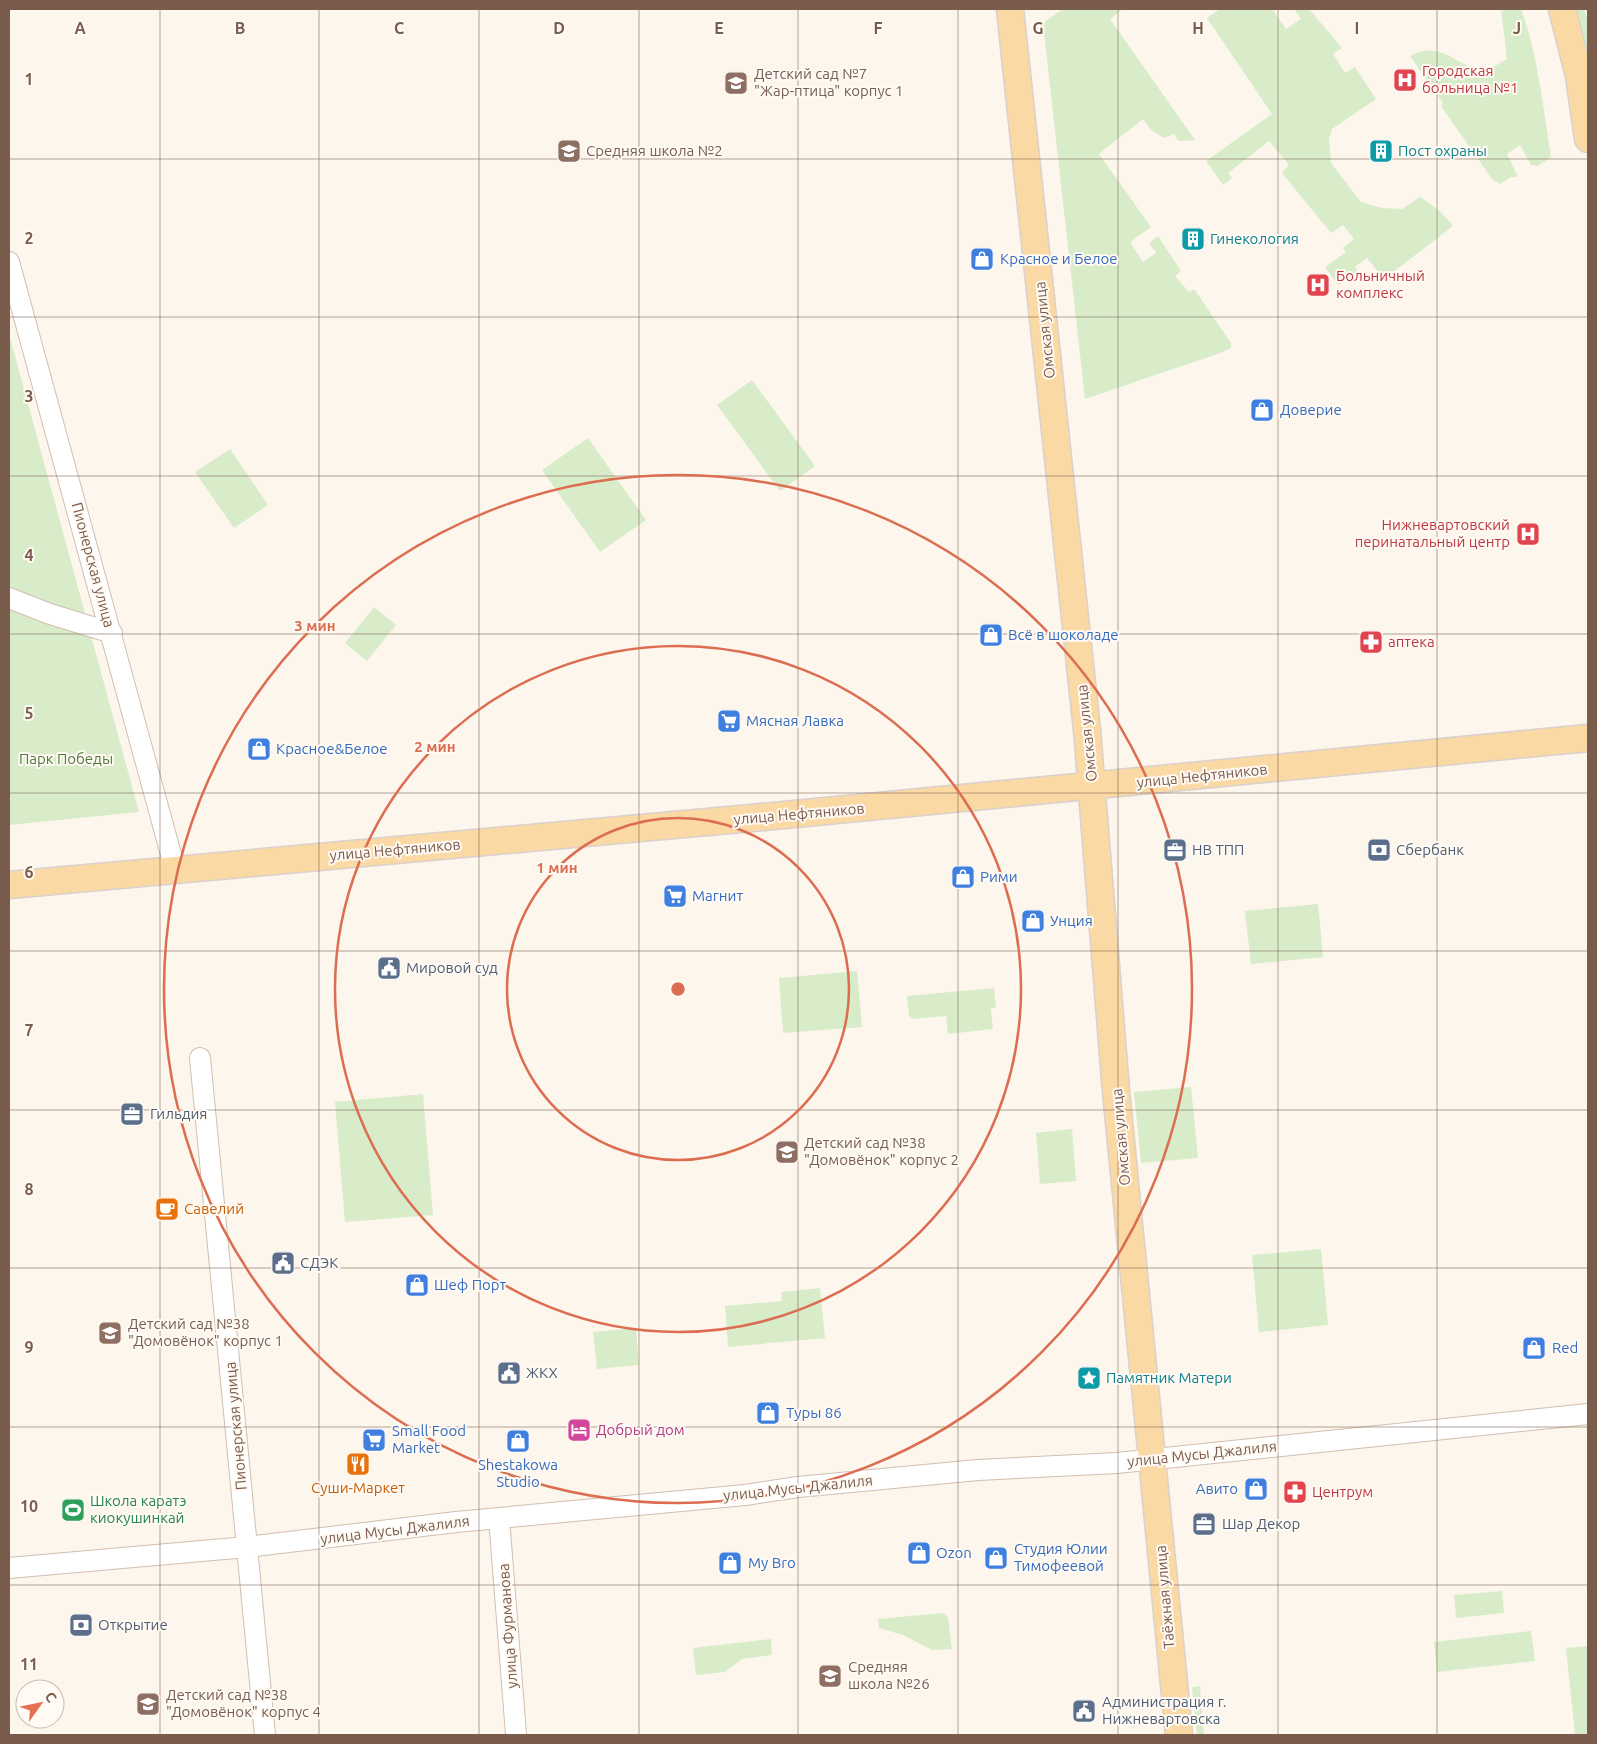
<svg xmlns="http://www.w3.org/2000/svg" width="1597" height="1744" viewBox="0 0 1597 1744" font-family="Ubuntu,sans-serif">
  <style>
    .green { fill: #d8ecc9 }
    .lines { fill: none; stroke-linecap: round; stroke-linejoin: round }
    .minor-casing { stroke: #d1beb0; stroke-width: 22 }
    .major-casing { stroke: #dad1cd; stroke-width: 29 }
    .minor { stroke: #fff; stroke-width: 20 }
    .major { stroke: #fbd9a5; stroke-width: 26 }
    .grid { fill: none; stroke: #7a5c4d; stroke-width: 1; stroke-opacity: 0.55 }
    .ring { fill: none; stroke: #dc6d51; stroke-width: 2.5 }
    .labels { text-anchor: middle; stroke-width: 4; stroke-linejoin: round; paint-order: stroke }
    .health-label { font-size: 15px; fill: #be3a42; stroke: #fffaf3; text-anchor: start }
    .education-label { font-size: 15px; fill: #785e54; stroke: #fffaf3; text-anchor: start }
    .culture-label { font-size: 15px; fill: #0d838f; stroke: #fffaf3; text-anchor: start }
    .shop-label { font-size: 15px; fill: #366cbe; stroke: #fffaf3; text-anchor: start }
    .street-label { font-size: 15px; fill: #7a5c4d; stroke: #fffaf3 }
    .park-label { font-size: 15px; fill: #537a41; stroke: #fffaf3 }
    .service-label { font-size: 15px; fill: #4e5e75; stroke: #fffaf3; text-anchor: start }
    .food-label { font-size: 15px; fill: #c56008; stroke: #fffaf3; text-anchor: start }
    .hotel-label { font-size: 15px; fill: #b23c85; stroke: #fffaf3; text-anchor: start }
    .leisure-label { font-size: 15px; fill: #27864d; stroke: #fffaf3; text-anchor: start }
    .grid-label { font-size: 16px; text-anchor: middle; font-weight: bold; fill: #7a5c4d; stroke: #fffaf3; stroke-width: 4; stroke-linejoin: round; paint-order: stroke }
    .centre { fill: #dc6d51; stroke: #fffaf3; stroke-width: 2.5 }
    .ring-label { font-size: 15px; text-anchor: middle; font-weight: bold; fill: #dc6d51; stroke: #fffaf3; stroke-width: 4; stroke-linejoin: round; paint-order: stroke }
  </style>
  <rect width="100%" height="100%" fill="#fdf6ec"/>
  <path class="green" d="M1063,9H1123L1110,19L1195,140L1179,141L1174,134L1164,138L1151,130L1143,119L1099,154L1151,227L1130,242L1143,262L1156,253L1149,243L1158,236L1181,271L1175,276L1189,292L1194,289L1231,343V348L1223,352L1085,399L1043,23Z
    M1220,9H1272L1286,29L1301,19L1294,9H1309L1342,48L1333,54L1345,73L1355,67L1376,99L1332,129L1329,140L1331,163L1361,202L1382,208L1402,209L1420,197L1440,211L1453,226L1384,279L1367,258L1355,267L1358,271L1338,285L1325,267L1346,252L1343,248L1354,239L1343,225L1331,233L1282,173L1289,165L1269,141L1228,173L1232,178L1223,185L1206,161L1272,114L1207,18Z
    M1501,9H1521C1538,55 1543,108 1551,157L1538,166L1531,165L1520,145L1507,154L1518,177H1511L1500,184L1492,179L1441,106L1443,103L1410,56C1444,38 1456,70 1485,69C1492,69 1501,62 1507,59Z
    M1574,9H1584L1588,21V65Z
    M9,334L139,812L9,825Z
    M752,380L815,466L780,491L717,405Z
    M588,438L646,520L600,552L542,470Z
    M230,449L268,505L234,528L195,472Z
    M374,607L396,625L367,661L345,643Z
    M1318,904L1323,957L1251,964L1245,911Z
    M857,971L862,1027L783,1033L779,978Z
    M994,988L996,1008H991L993,1029L948,1034L946,1016L913,1019L909,1016L907,996Z
    M1191,1087L1198,1158L1141,1163L1134,1092Z
    M423,1094L433,1215L345,1222L335,1102Z
    M1072,1129L1076,1181L1040,1184L1036,1133Z
    M1321,1249L1328,1325L1259,1332L1252,1255Z
    M820,1288L825,1338L728,1347L725,1306L782,1301L781,1292Z
    M636,1328L639,1365L597,1369L593,1332Z
    M1502,1591L1504,1613L1456,1618L1454,1595Z
    M943,1613L948,1617L952,1649L932,1650L903,1635L879,1628L878,1619Z
    M1531,1631L1535,1661L1437,1672L1434,1642Z
    M771,1639L772,1655L742,1659L725,1672L696,1675L693,1648Z
    M1588,1646V1735H1575L1566,1648Z
    M1200,1686L1204,1735H1197L1192,1687Z"/>
  <g class="lines">
    <g class="minor-casing">
      <path id="minor" d="M9,262L175,869
        M9,598L50,614L112,633
        M200,1058L265,1735
        M499,1518L516,1734
        M9,1568L247,1547L456,1522L745,1495L798,1487L978,1470L1117,1463L1588,1414"/>
    </g>
    <g class="major-casing">
      <path id="major" d="M1010,9L1087,730L1116,1091L1179,1735
        M1562,9L1579,76L1588,139
        M9,885L774,816L1588,738"/>
    </g>
    <use href="#minor" class="minor"/>
    <use href="#major" class="major"/>
  </g>
  <path class="grid" d="M160,9V1735M319,9V1735M479,9V1735M639,9V1735M798,9V1735M958,9V1735M1118,9V1735M1278,9V1735M1437,9V1735M9,159H1588M9,317H1588M9,476H1588M9,634H1588M9,793H1588M9,951H1588M9,1110H1588M9,1268H1588M9,1427H1588M9,1585H1588"/>
  <g class="ring">
    <circle cx="678" cy="989" r="171"/>
    <circle cx="678" cy="989" r="343"/>
    <circle cx="678" cy="989" r="514"/>
  </g>
  <defs>
    <g id="hospital-square" transform="scale(1.25)"><rect x="-9" y="-9" width="18" height="18" rx="4" fill="#e0444e" stroke="#fffaf3"/><path d="M-5-5h3v3.5h4V-5h3V5h-3V1.5h-4V5h-3Z" fill="#fff"/></g>
    <g id="school-square" transform="scale(1.25)"><rect x="-9" y="-9" width="18" height="18" rx="4" fill="#8d6e63" stroke="#fffaf3"/><path d="M0-5L7-2L0 1L-7-2ZM-4 1L0 2.5L4 1V4Q0 6-4 4Z" fill="#fff"/></g>
    <g id="building-square" transform="scale(1.25)"><rect x="-9" y="-9" width="18" height="18" rx="4" fill="#0f9aa8" stroke="#fffaf3"/><path d="M-4-6H4V6H1V3H-1V6H-4ZM-2.5-4.3h1.7v1.8h-1.7ZM.8-4.3h1.7v1.8H.8ZM-2.5-1h1.7V.8h-1.7ZM.8-1h1.7V.8H.8Z" fill="#fff"/></g>
    <g id="shop-square" transform="scale(1.25)"><rect x="-9" y="-9" width="18" height="18" rx="4" fill="#3f7fe0" stroke="#fffaf3"/><path d="M-5-2.5h2.3a2.7 3.5 0 0 1 5.4 0H5L5.5 6h-11ZM-1.5-2.5h3a1.5 2.3 0 0 0-3 0Z" fill="#fff"/></g>
    <g id="pharmacy-square" transform="scale(1.25)"><rect x="-9" y="-9" width="18" height="18" rx="4" fill="#e0444e" stroke="#fffaf3"/><path d="M-2-6h4v4h4v4h-4v4h-4v-4h-4v-4h4Z" fill="#fff"/></g>
    <g id="supermarket-square" transform="scale(1.25)"><rect x="-9" y="-9" width="18" height="18" rx="4" fill="#3f7fe0" stroke="#fffaf3"/><path d="M-6-5.5h2.5l.6 2H6L4.5 2H-2.5L-4.4-4H-6ZM-1.5 3.2a1.3 1.3 0 1 0 .1 0ZM3 3.2a1.3 1.3 0 1 0 .1 0Z" fill="#fff"/></g>
    <g id="office-square" transform="scale(1.25)"><rect x="-9" y="-9" width="18" height="18" rx="4" fill="#5c6f8a" stroke="#fffaf3"/><path d="M-6-3h4V-5.5h4V-3h4V5H-6ZM-1-4.5V-3h2v-1.5ZM-6 0V1H6V0Z" fill="#fff"/></g>
    <g id="bank-square" transform="scale(1.25)"><rect x="-9" y="-9" width="18" height="18" rx="4" fill="#5c6f8a" stroke="#fffaf3"/><path d="M-6-4H6V4H-6ZM0-2.3a2.3 2.3 0 1 0 0 4.6a2.3 2.3 0 1 0 0-4.6Z" fill="#fff"/></g>
    <g id="civic-square" transform="scale(1.25)"><rect x="-9" y="-9" width="18" height="18" rx="4" fill="#5c6f8a" stroke="#fffaf3"/><path d="M-.6-6.5H3V-4.5H.6V-3L4-1V1h2V6H-6V1h2V-1L-.6-3ZM-1.2 2.5V6h2.4V2.5Z" fill="#fff"/></g>
    <g id="cafe-square" transform="scale(1.25)"><rect x="-9" y="-9" width="18" height="18" rx="4" fill="#e8710a" stroke="#fffaf3"/><path d="M-5.5-4.5H6V0H3Q3 3.5 0 3.5H-2.5Q-5.5 3.5-5.5 0ZM3-3.2v2h1.7v-2ZM-6 4.5H4V6H-6Z" fill="#fff"/></g>
    <g id="sight-square" transform="scale(1.25)"><rect x="-9" y="-9" width="18" height="18" rx="4" fill="#0f9aa8" stroke="#fffaf3"/><path d="M0-6L1.8-2.2L6-1.7L2.9 1.2L3.7 5.4L0 3.3L-3.7 5.4L-2.9 1.2L-6-1.7L-1.8-2.2Z" fill="#fff"/></g>
    <g id="hotel-square" transform="scale(1.25)"><rect x="-9" y="-9" width="18" height="18" rx="4" fill="#d1479c" stroke="#fffaf3"/><path d="M-6-4.5h1.5V1H6V5H4.5V3h-9V5H-6ZM-4 0a1.8 1.8 0 1 1 3.6 0ZM.5 0V-2.5h3Q6-2.5 6 0Z" fill="#fff"/></g>
    <g id="restaurant-square" transform="scale(1.25)"><rect x="-9" y="-9" width="18" height="18" rx="4" fill="#e8710a" stroke="#fffaf3"/><path d="M-5-6h1v4h1v-4h1v4h1v-4h1v5L-1.5 .5V6h-2V.5L-5-1ZM5-6V6H3V1.5H1.5Q1.5-4 5-6Z" fill="#fff"/></g>
    <g id="stadium-square" transform="scale(1.25)"><rect x="-9" y="-9" width="18" height="18" rx="4" fill="#2e9e5b" stroke="#fffaf3"/><path d="M0-5a6.5 5 0 1 0 0 10a6.5 5 0 1 0 0-10ZM-3.5-1.8h7v3.6h-7Z" fill="#fff"/></g>
  </defs>
  <g fill-rule="evenodd">
    <use href="#hospital-square" x="1405" y="80"/>
    <use href="#school-square" x="736" y="83"/>
    <use href="#school-square" x="569" y="151"/>
    <use href="#building-square" x="1381" y="151"/>
    <use href="#building-square" x="1193" y="239"/>
    <use href="#shop-square" x="982" y="259"/>
    <use href="#hospital-square" x="1318" y="285"/>
    <use href="#shop-square" x="1262" y="410"/>
    <use href="#hospital-square" x="1528" y="534"/>
    <use href="#shop-square" x="991" y="635"/>
    <use href="#pharmacy-square" x="1371" y="642"/>
    <use href="#supermarket-square" x="729" y="721"/>
    <use href="#shop-square" x="259" y="749"/>
    <use href="#office-square" x="1175" y="850"/>
    <use href="#bank-square" x="1379" y="850"/>
    <use href="#shop-square" x="963" y="877"/>
    <use href="#supermarket-square" x="675" y="896"/>
    <use href="#shop-square" x="1033" y="921"/>
    <use href="#civic-square" x="389" y="968"/>
    <use href="#office-square" x="132" y="1114"/>
    <use href="#school-square" x="787" y="1152"/>
    <use href="#cafe-square" x="167" y="1209"/>
    <use href="#civic-square" x="283" y="1263"/>
    <use href="#shop-square" x="417" y="1285"/>
    <use href="#school-square" x="110" y="1333"/>
    <use href="#shop-square" x="1534" y="1348"/>
    <use href="#civic-square" x="509" y="1373"/>
    <use href="#sight-square" x="1089" y="1378"/>
    <use href="#shop-square" x="768" y="1413"/>
    <use href="#hotel-square" x="579" y="1430"/>
    <use href="#supermarket-square" x="374" y="1440"/>
    <use href="#shop-square" x="518" y="1441"/>
    <use href="#restaurant-square" x="358" y="1464"/>
    <use href="#shop-square" x="1256" y="1489"/>
    <use href="#pharmacy-square" x="1295" y="1492"/>
    <use href="#stadium-square" x="73" y="1510"/>
    <use href="#office-square" x="1204" y="1524"/>
    <use href="#shop-square" x="919" y="1553"/>
    <use href="#shop-square" x="996" y="1558"/>
    <use href="#shop-square" x="730" y="1563"/>
    <use href="#bank-square" x="81" y="1625"/>
    <use href="#school-square" x="830" y="1676"/>
    <use href="#school-square" x="148" y="1704"/>
    <use href="#civic-square" x="1084" y="1711"/>
  </g>
  <g class="labels">
    <g class="health-label">
      <text x="1422" y="76">Городская<tspan x="1422" dy="17">больница №1</tspan></text>
      <text x="1336" y="281">Больничный<tspan x="1336" dy="17">комплекс</tspan></text>
      <text x="1510" y="530" text-anchor="end">Нижневартовский<tspan x="1510" dy="17">перинатальный центр</tspan></text>
      <text x="1388" y="647">аптека</text>
      <text x="1312" y="1497">Центрум</text>
    </g>
    <g class="education-label">
      <text x="754" y="79">Детский сад №7<tspan x="754" dy="17">"Жар-птица" корпус 1</tspan></text>
      <text x="586" y="156">Средняя школа №2</text>
      <text x="804" y="1148">Детский сад №38<tspan x="804" dy="17">"Домовёнок" корпус 2</tspan></text>
      <text x="128" y="1329">Детский сад №38<tspan x="128" dy="17">"Домовёнок" корпус 1</tspan></text>
      <text x="848" y="1672">Средняя<tspan x="848" dy="17">школа №26</tspan></text>
      <text x="166" y="1700">Детский сад №38<tspan x="166" dy="17">"Домовёнок" корпус 4</tspan></text>
    </g>
    <g class="culture-label">
      <text x="1398" y="156">Пост охраны</text>
      <text x="1210" y="244">Гинекология</text>
      <text x="1106" y="1383">Памятник Матери</text>
    </g>
    <g class="shop-label">
      <text x="1000" y="264">Красное и Белое</text>
      <text x="1280" y="415">Доверие</text>
      <text x="1008" y="640">Всё в шоколаде</text>
      <text x="746" y="726">Мясная Лавка</text>
      <text x="276" y="754">Красное&amp;Белое</text>
      <text x="980" y="882">Рими</text>
      <text x="692" y="901">Магнит</text>
      <text x="1050" y="926">Унция</text>
      <text x="434" y="1290">Шеф Порт</text>
      <text x="1552" y="1353">Red</text>
      <text x="786" y="1418">Туры 86</text>
      <text x="392" y="1436">Small Food<tspan x="392" dy="17">Market</tspan></text>
      <text x="518" y="1470" text-anchor="middle">Shestakowa<tspan x="518" dy="17">Studio</tspan></text>
      <text x="1238" y="1494" text-anchor="end">Авито</text>
      <text x="1014" y="1554">Студия Юлии<tspan x="1014" dy="17">Тимофеевой</tspan></text>
      <text x="936" y="1558">Ozon</text>
      <text x="748" y="1568">My Bro</text>
    </g>
    <g class="street-label">
      <text transform="translate(1045 330) rotate(-96)" y="5">Омская улица</text>
      <text transform="translate(93 565) rotate(75)" y="5">Пионерская улица</text>
      <text transform="translate(1087 733) rotate(-96)" y="5">Омская улица</text>
      <text transform="translate(1202 776) rotate(-6)" y="5">улица Нефтяников</text>
      <text transform="translate(799 814) rotate(-5)" y="5">улица Нефтяников</text>
      <text transform="translate(395 850) rotate(-5)" y="5">улица Нефтяников</text>
      <text transform="translate(1121 1137) rotate(-95)" y="5">Омская улица</text>
      <text transform="translate(236 1426) rotate(-95)" y="5">Пионерская улица</text>
      <text transform="translate(1202 1454) rotate(-6)" y="5">улица Мусы Джалиля</text>
      <text transform="translate(798 1488) rotate(-6)" y="5">улица Мусы Джалиля</text>
      <text transform="translate(395 1530) rotate(-7)" y="5">улица Мусы Джалиля</text>
      <text transform="translate(1165 1597) rotate(-95)" y="5">Таёжная улица</text>
      <text transform="translate(508 1626) rotate(-94)" y="5">улица Фурманова</text>
    </g>
    <g class="park-label">
      <text x="66" y="764">Парк Победы</text>
    </g>
    <g class="service-label">
      <text x="1192" y="855">НВ ТПП</text>
      <text x="1396" y="855">Сбербанк</text>
      <text x="406" y="973">Мировой суд</text>
      <text x="150" y="1119">Гильдия</text>
      <text x="300" y="1268">СДЭК</text>
      <text x="526" y="1378">ЖКХ</text>
      <text x="1222" y="1529">Шар Декор</text>
      <text x="98" y="1630">Открытие</text>
      <text x="1102" y="1707">Администрация г.<tspan x="1102" dy="17">Нижневартовска</tspan></text>
    </g>
    <g class="food-label">
      <text x="184" y="1214">Савелий</text>
      <text x="358" y="1493" text-anchor="middle">Суши-Маркет</text>
    </g>
    <g class="hotel-label">
      <text x="596" y="1435">Добрый дом</text>
    </g>
    <g class="leisure-label">
      <text x="90" y="1506">Школа каратэ<tspan x="90" dy="17">киокушинкай</tspan></text>
    </g>
  </g>
  <g class="grid-label">
    <text x="80" y="34">A</text>
    <text x="240" y="34">B</text>
    <text x="399" y="34">C</text>
    <text x="559" y="34">D</text>
    <text x="719" y="34">E</text>
    <text x="878" y="34">F</text>
    <text x="1038" y="34">G</text>
    <text x="1198" y="34">H</text>
    <text x="1357" y="34">I</text>
    <text x="1517" y="34">J</text>
    <text x="29" y="85">1</text>
    <text x="29" y="244">2</text>
    <text x="29" y="402">3</text>
    <text x="29" y="561">4</text>
    <text x="29" y="719">5</text>
    <text x="29" y="878">6</text>
    <text x="29" y="1036">7</text>
    <text x="29" y="1195">8</text>
    <text x="29" y="1353">9</text>
    <text x="29" y="1512">10</text>
    <text x="29" y="1670">11</text>
  </g>
  <circle cx="678" cy="989" r="8" class="centre"/>
  <g class="ring-label">
    <text x="315" y="631">3 мин</text>
    <text x="435" y="752">2 мин</text>
    <text x="557" y="873">1 мин</text>
  </g>
  <rect width="1597" height="1744" fill="none" stroke="#7a5c4d" stroke-width="20"/>
  <g transform="translate(40 1704) rotate(57)"><circle r="24" fill="#fffaf3" stroke="#cabbb1"/>
  <path d="M0-4L9 19L0 12L-9 19Z" fill="#e76f51"/>
  <text y="-8" font-size="14" font-weight="bold" text-anchor="middle" fill="#7a5c4d">С</text>
  </g>
</svg>
